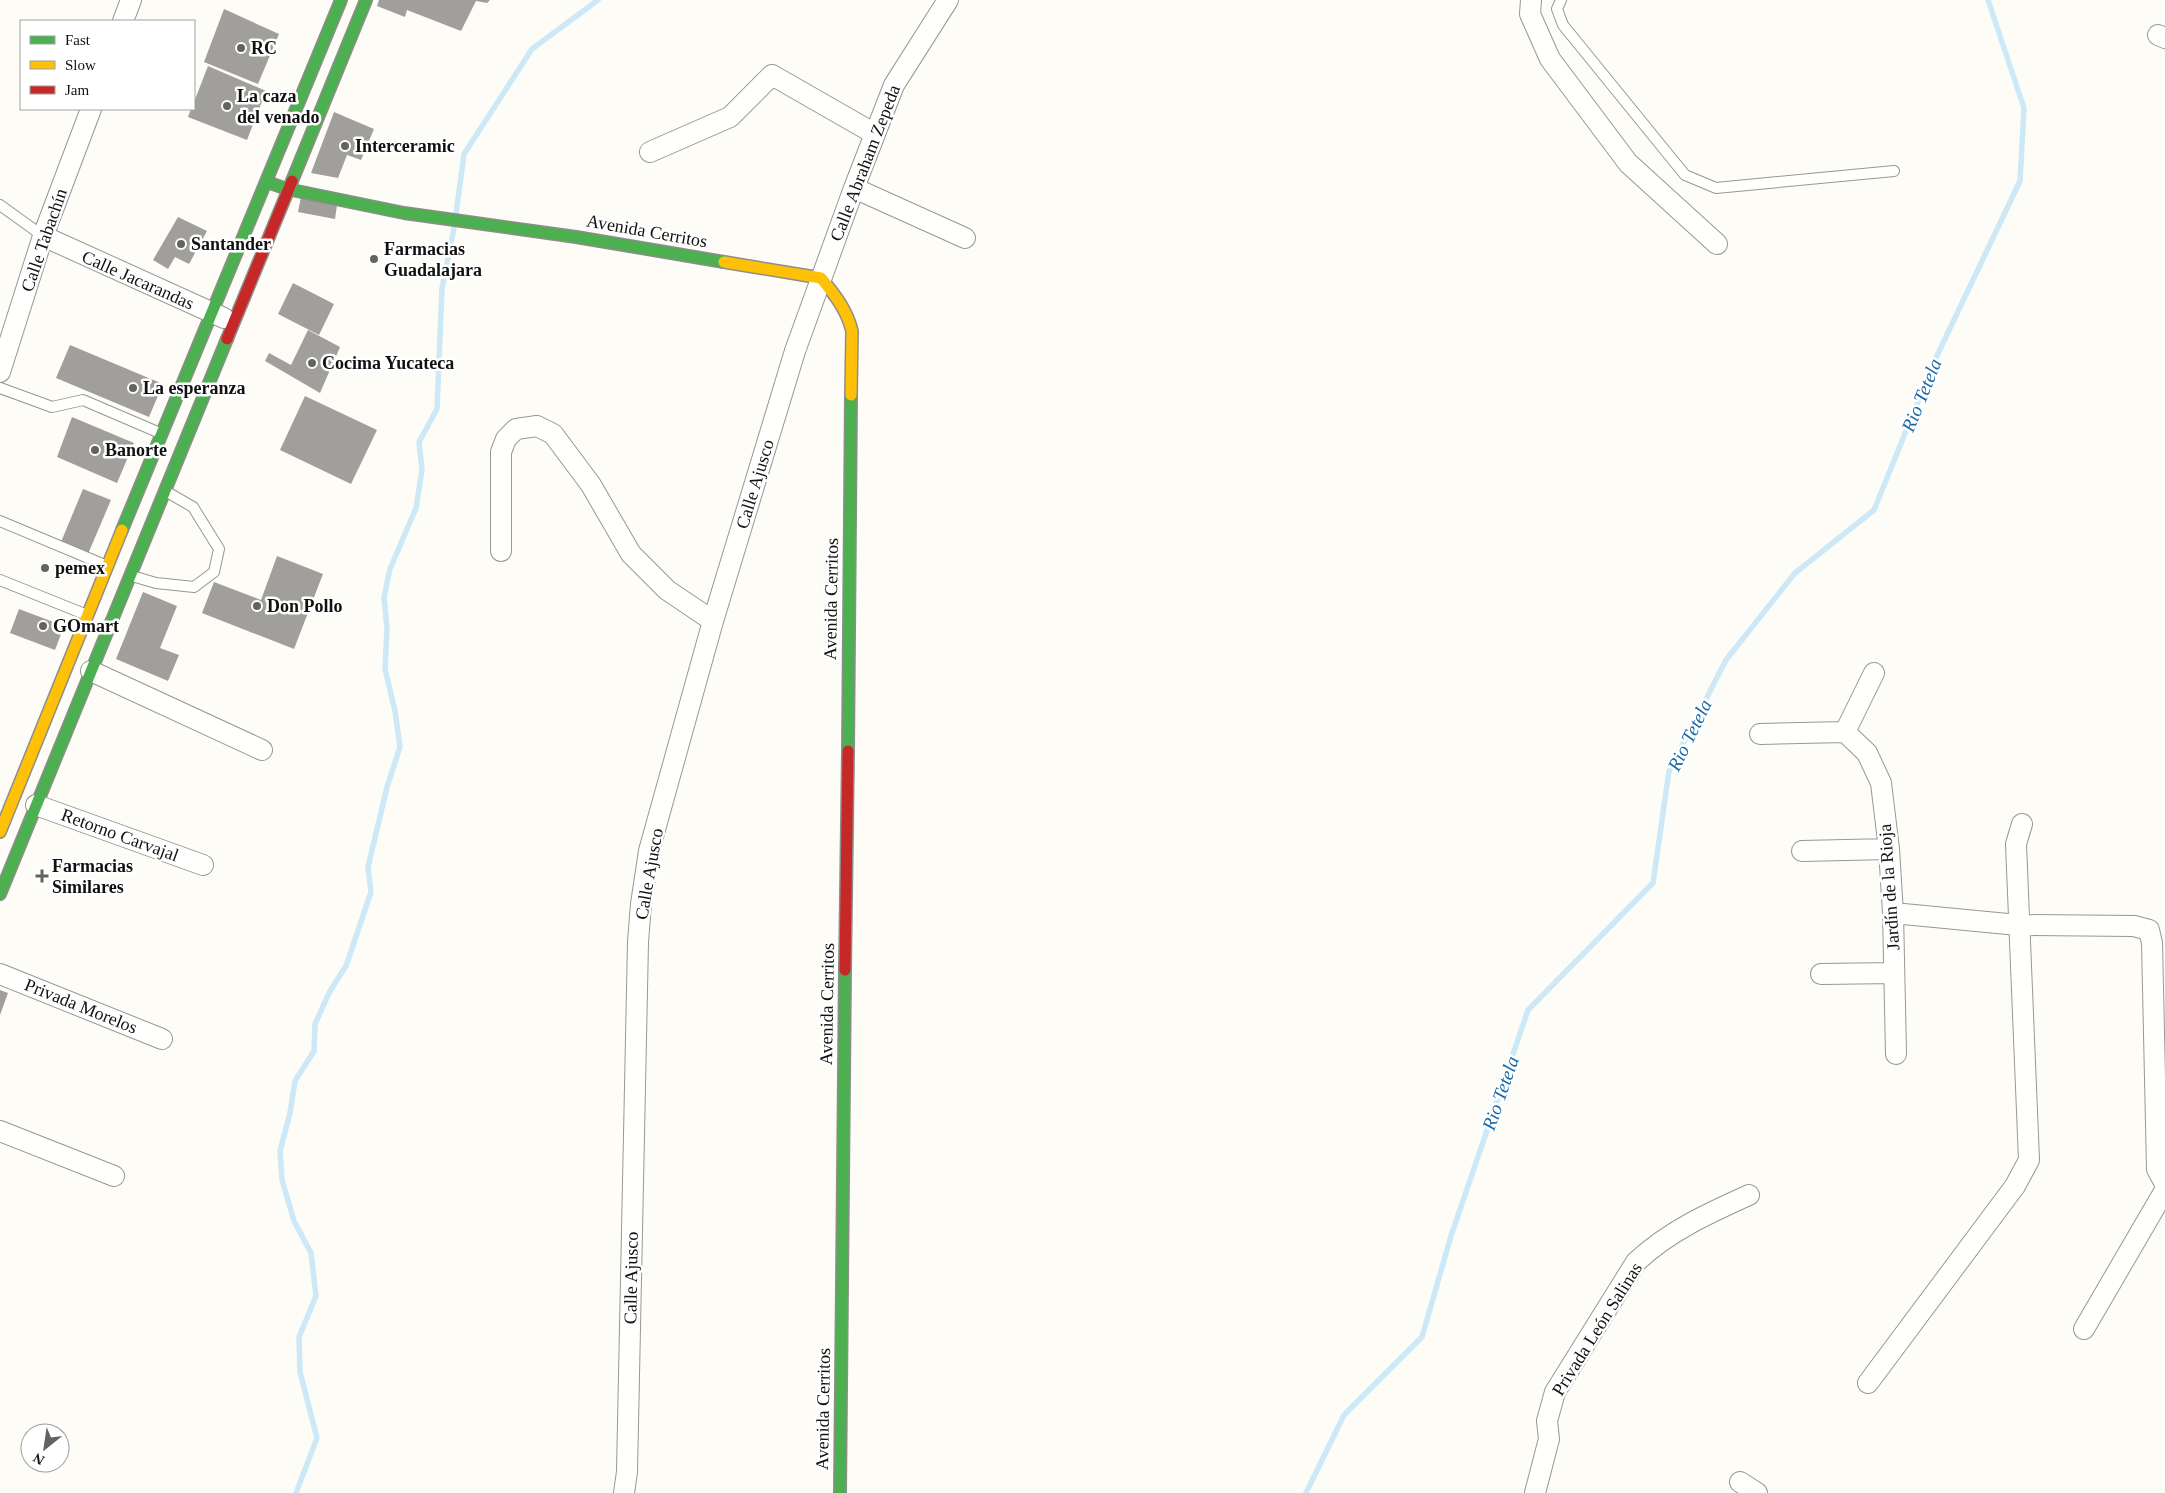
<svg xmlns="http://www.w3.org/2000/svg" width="2165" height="1493" viewBox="0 0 2165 1493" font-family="Georgia,serif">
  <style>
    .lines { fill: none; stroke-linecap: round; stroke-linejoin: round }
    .stream { stroke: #cde8f7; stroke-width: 5.5 }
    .building { fill: #a19f9c }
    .lane-casing { stroke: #979795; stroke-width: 12 }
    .street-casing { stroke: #979795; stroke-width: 22 }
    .fast-casing { stroke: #8e8d8b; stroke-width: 14 }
    .slow-casing { stroke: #8e8d8b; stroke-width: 14 }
    .jam-casing { stroke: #8e8d8b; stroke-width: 14 }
    .lane { stroke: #fffffe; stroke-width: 10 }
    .street { stroke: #fffffe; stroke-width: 20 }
    .fast { stroke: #4caf50; stroke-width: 11 }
    .slow { stroke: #ffc107; stroke-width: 11 }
    .jam { stroke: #c62828; stroke-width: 11 }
    .poi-dot { fill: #646362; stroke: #fff; stroke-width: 2 }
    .labels { text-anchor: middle; stroke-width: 5; stroke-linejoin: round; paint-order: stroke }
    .poi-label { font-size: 18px; font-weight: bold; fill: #111; stroke: #fff; text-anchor: start }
    .street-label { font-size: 18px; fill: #111; stroke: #fff }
    .water-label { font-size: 19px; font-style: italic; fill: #1768a6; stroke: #fff }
  </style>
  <rect width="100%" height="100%" fill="#fdfcf7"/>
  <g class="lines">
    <path class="stream" d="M456,214L464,154L532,49L598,0
      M296,1493L317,1438L300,1372L299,1337L316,1296L311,1253L294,1221L282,1180L280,1151L290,1113L295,1081L314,1051L315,1024L330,991L346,966L371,892L368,867L387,787L400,747L395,711L385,669L387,629L384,597L390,569L416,508L422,470L419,442L437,409L442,288L454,228
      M1306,1493L1344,1415L1422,1337L1451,1236L1528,1010L1653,883L1669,771L1726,660L1795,573L1874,510L1934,362L2020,181L2024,108L1988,0"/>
  </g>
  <path class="building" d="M379,0H490L487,3L476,1L461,31L407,10L405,17L377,6Z
    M224,9L279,34L258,84L204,62Z
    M208,66L266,91L247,140L188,117L191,109H194V102Z
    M334,112L374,129L361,160L347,155L338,178L311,173Z
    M301,197L337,205L335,219L298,212Z
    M178,217L207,231L189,264L175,257L168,269L153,260Z
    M293,283L334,304L319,335L278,314Z
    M308,330L340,347L320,393L265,361L269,353L291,365Z
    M70,345L163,384L149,417L56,378Z
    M305,396L377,430L351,484L280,450Z
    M72,417L134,443L117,483L57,457Z
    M83,489L111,500L88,554L61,542Z
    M277,556L323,574L294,649L202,613L214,582L261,600Z
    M143,592L177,606L160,648L179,655L168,681L116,659Z
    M19,609L64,626L55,650L10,633Z
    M0,990L8,993L0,1015Z"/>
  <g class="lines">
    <g class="lane-casing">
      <path id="lane" d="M1561,0L1557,9L1563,25L1685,175L1716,188L1894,171
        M0,205L43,236
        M0,388L52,407L83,400L160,433
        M0,521L105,565
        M132,576L156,583L194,587L214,572L219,549L193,507L167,492
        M0,580L87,615"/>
    </g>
    <g class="street-casing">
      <path id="street" d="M1531,0L1530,14L1550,59L1628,163L1717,244
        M123,21L131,0
        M2158,35L2165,38
        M650,152L730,117L772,75L875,134
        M854,188L965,238
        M43,236L224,318
        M0,372L43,236L91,109
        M501,551V452L506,439L516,429L537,426L553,434L591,485L631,554L667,590L713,621
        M91,671L262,750
        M1845,732L1867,753L1881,783L1889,849L1893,913L1896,1054
        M1845,732L1874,673
        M1760,734L1845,732
        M36,805L203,865
        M1802,851L1889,849
        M1893,913L2018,925L2134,926L2149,930L2152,943L2157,1169L2165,1184
        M0,974L162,1039
        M1821,974L1894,973
        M0,1131L114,1176
        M2084,1329L2165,1190
        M1868,1383L2015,1186L2029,1160L2016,844L2022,824
        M1740,1482L1757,1493
        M624,1493L627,1472L638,942L641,904L649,851L713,621L795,351L854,188L894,85L948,0
        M1535,1493L1549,1439L1547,1421L1555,1392L1636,1262C1669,1231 1709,1213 1749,1195"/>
    </g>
    <g class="fast-casing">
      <path id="fast" d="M292,181L366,0
        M267,182L287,189L404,213L576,237L724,262
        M122,530L341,0
        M848,751L851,395
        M0,894L227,339
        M840,1493L845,970"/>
    </g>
    <g class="slow-casing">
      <path id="slow" d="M724,262L821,278C835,295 847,310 852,331L851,395
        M0,832L122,530"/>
    </g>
    <g class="jam-casing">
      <path id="jam" d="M227,339L292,181
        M845,970L848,751"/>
    </g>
    <use href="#lane" class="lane"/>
    <use href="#street" class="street"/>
    <use href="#fast" class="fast"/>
    <use href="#slow" class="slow"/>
    <use href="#jam" class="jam"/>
  </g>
  <g class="poi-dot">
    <circle cx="241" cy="48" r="5"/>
    <circle cx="227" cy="106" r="5"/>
    <circle cx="345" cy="146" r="5"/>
    <circle cx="181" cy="244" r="5"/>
    <circle cx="374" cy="259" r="5"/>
    <circle cx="312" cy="363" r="5"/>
    <circle cx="133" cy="388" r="5"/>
    <circle cx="95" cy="450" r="5"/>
    <circle cx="45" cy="568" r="5"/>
    <circle cx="257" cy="606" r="5"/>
    <circle cx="43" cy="626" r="5"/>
    <path d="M39.5 868.5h5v5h5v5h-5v5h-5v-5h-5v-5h5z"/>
  </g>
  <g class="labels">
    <g class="poi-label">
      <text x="251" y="54">RC</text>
      <text x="237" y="102">La caza<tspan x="237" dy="21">del venado</tspan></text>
      <text x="355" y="152">Interceramic</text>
      <text x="191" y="250">Santander</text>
      <text x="384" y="255">Farmacias<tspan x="384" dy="21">Guadalajara</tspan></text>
      <text x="322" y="369">Cocima Yucateca</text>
      <text x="143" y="394">La esperanza</text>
      <text x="105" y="456">Banorte</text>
      <text x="55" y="574">pemex</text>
      <text x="267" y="612">Don Pollo</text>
      <text x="53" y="632">GOmart</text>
      <text x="52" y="872">Farmacias<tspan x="52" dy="21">Similares</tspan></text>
    </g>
    <g class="street-label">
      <text transform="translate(865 163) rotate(-69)" y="6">Calle Abraham Zepeda</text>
      <text transform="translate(647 231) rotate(10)" y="6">Avenida Cerritos</text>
      <text transform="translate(44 240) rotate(-71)" y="6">Calle Tabachín</text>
      <text transform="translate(138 280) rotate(24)" y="6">Calle Jacarandas</text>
      <text transform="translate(755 484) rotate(-73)" y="6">Calle Ajusco</text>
      <text transform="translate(831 599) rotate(-89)" y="6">Avenida Cerritos</text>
      <text transform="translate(120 835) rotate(20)" y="6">Retorno Carvajal</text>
      <text transform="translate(649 874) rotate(-80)" y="6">Calle Ajusco</text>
      <text transform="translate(1889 887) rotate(-94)" y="6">Jardín de la Rioja</text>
      <text transform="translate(827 1004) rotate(-89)" y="6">Avenida Cerritos</text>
      <text transform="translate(81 1006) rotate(22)" y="6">Privada Morelos</text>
      <text transform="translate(631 1278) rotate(-89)" y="6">Calle Ajusco</text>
      <text transform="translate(1597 1329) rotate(-58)" y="6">Privada León Salinas</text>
      <text transform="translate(823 1409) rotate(-89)" y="6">Avenida Cerritos</text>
    </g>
    <g class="water-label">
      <text transform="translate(1921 395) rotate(-68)" y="7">Rio Tetela</text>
      <text transform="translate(1689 735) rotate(-64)" y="7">Rio Tetela</text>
      <text transform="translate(1500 1093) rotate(-71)" y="7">Rio Tetela</text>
    </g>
  </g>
  <rect x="20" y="20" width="175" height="90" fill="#ffffff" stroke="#a0a0a0"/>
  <rect x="30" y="36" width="25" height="8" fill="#4caf50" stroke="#a0a0a0"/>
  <text x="65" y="45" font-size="15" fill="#111111">Fast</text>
  <rect x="30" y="61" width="25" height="8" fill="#ffc107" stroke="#a0a0a0"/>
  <text x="65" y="70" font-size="15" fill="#111111">Slow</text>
  <rect x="30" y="86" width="25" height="8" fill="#c62828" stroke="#a0a0a0"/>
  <text x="65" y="95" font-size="15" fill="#111111">Jam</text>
  <g transform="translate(45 1448) rotate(210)"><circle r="24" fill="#ffffff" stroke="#a0a0a0"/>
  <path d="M0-4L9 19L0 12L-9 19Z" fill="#646362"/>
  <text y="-8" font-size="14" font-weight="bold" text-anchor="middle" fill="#111111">N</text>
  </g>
</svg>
